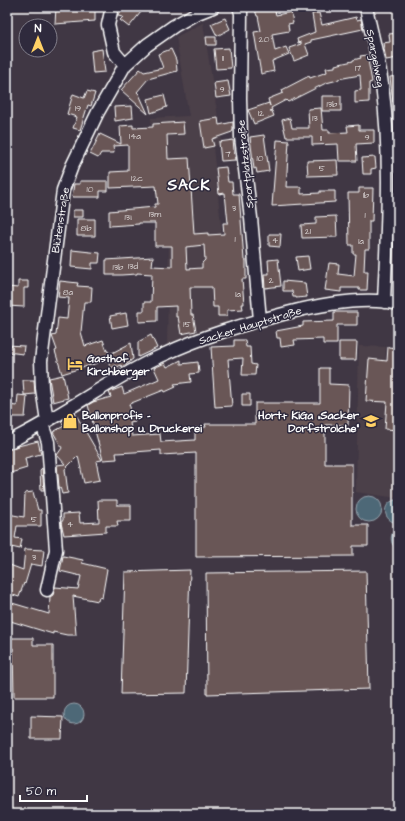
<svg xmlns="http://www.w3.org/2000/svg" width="405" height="821" viewBox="0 0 405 821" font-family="'Architects Daughter',sans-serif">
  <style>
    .built { fill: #4c4049 }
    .water { fill: #4e6777; stroke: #95a4ad }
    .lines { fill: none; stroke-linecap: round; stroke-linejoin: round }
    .stream { stroke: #95a4ad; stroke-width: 2.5 }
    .building { fill: #695656; stroke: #fff; fill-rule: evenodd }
    .minor-casing { stroke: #fff; stroke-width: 15 }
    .minor { stroke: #2f2a3d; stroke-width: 12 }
    .labels { text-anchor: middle; stroke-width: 3; stroke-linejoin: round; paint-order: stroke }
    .number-label { font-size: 9px; fill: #dad5d5 }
    .street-label { font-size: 11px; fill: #fff; stroke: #2f2a3d }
    .poi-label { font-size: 11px; font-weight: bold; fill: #fff; stroke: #2f2a3d; text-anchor: start }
    .district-label { font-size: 15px; font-weight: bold; letter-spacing: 1px; fill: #fff; stroke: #2f2a3d }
  </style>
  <rect width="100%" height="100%" fill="#403744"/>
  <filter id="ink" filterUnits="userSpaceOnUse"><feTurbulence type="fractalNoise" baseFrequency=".025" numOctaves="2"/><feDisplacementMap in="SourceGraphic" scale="8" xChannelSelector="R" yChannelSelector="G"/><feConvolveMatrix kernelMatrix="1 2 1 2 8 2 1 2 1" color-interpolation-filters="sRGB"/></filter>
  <g filter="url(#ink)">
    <path class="built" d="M203,23L222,143L213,147L222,235L228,323L167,346L170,194L156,195L151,118L189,116L176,37Z
      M359,346L386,347L385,369L398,371V498L356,492Z"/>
    <path class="water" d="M356 509a13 13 0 1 1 26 0a13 13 0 1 1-26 0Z
      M395,500H398L397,523C383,521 381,504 395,500Z
      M398,527V550C389,544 389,533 398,527Z
      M64 714a10 10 0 1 1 20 0a10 10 0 1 1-20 0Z"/>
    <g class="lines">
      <path class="stream" d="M386,814L398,810"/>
    </g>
    <path class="building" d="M56,7H95V21L55,24Z
      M119,7H145L129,27L120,20L123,17L118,16Z
      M254,7H274L276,15L291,12L293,23L288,24L289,31L272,34L275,51L286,47L289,54L272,61L274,71L261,74L254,32L261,31L258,16H257Z
      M319,13L322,25L356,17L357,20L361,19L363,29L311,40V42L305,44L309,55L294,61L289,48L301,44V42L298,43L297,39L315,32L312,14Z
      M225,18L230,29L217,36L211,24Z
      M398,33V58L386,60L383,43L390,42L389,34Z
      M206,37H216V45H207Z
      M229,48L231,68L216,69L214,49Z
      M102,49L105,72L93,73L91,51Z
      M171,49L176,60L177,71L148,79L137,92L139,94L148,114L121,90L140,69L144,72L163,68L158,54Z
      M367,55L372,82L369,83V102L355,103V91L361,90L360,75L338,79V80L326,83L288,102L286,100L271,108L272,110L270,111H272L274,116L254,124L248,110L269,103L270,106L268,99L283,93L282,90L309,76L310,78L327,72L326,68L335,67V65L353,61V60L361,58L360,56Z
      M398,76V102H393L390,77Z
      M228,81L231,96L216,98L214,83Z
      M87,91L95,93L91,106L88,105L86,111L80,130L73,128L77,117L67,114L73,94L84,98Z
      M164,95L167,107L151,113L148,99Z
      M322,96H341V111H322Z
      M132,106L133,118L115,121L114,107Z
      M321,108L323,130H329V133L348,132L347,126L359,125V130H374V143L356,144L357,161H339L338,144L312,145V137H286L282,120L290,118L292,128H309L308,109Z
      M218,118L219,125L233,122V130L232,132L212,139L214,146L204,148L200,121Z
      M183,122L184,134L167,135L168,159L189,158L194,234L208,233V235L224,234L223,223H228L225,193L219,194L216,168L226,167L228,182H232L233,194H239L244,260H246V279H242L244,304H242L243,309L227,310V316H218V307H213L212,287H190L191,315H193L196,331L181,334L178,317H176V306L157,307V321L139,322V311H144V302H151L152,274L137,273V274L121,275H106V260L153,257L152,266L172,267V246H155V223H139V224L109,226V211L155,207V204H158L156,186L110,188V172L128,171V145L113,146L114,153H101L98,158L90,154L100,134L121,144L120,126L133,125V128L153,127V124ZM204,245L205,260L202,263V268L187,269L186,247Z
      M264,135L269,171L257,173L256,168L254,169L250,137Z
      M233,140L235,160L221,161L219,142Z
      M277,140L289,141L286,187H301V194L320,193V191H335V202L272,206Z
      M375,157L376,168L371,169V174H363L362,158Z
      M337,160L338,175L308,176L307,161Z
      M80,181H108V191H100V197H72L74,184H80Z
      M359,188H373L372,221H369V249H365L364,271H368L367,290H359V288H341V292L325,290L329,263L339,264L338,274L354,276L356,254H353V245H349L348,193H359Z
      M73,210H83V217H73Z
      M336,216L337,237L302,238L301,225L316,224V217Z
      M77,219H95V236H77Z
      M269,234H281L280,247L269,246Z
      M72,250L100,253L99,263H92V269L71,267Z
      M308,256L310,269L298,271L296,257Z
      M278,259L281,286L265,288L264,274H269L268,260Z
      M18,281H28V288H24V307L7,306V287L18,288Z
      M60,281L78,283L77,286L92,287L91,302H84L81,332L85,346L103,340L107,351H108L110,354L131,343L133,359L130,361V362L122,367L121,365L117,367L116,365L111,368L107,360L62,374L55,351L57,350L52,336L56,335L58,318L67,319L69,298L58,297Z
      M283,281L305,283L307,297L296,298V297H293L292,291H283Z
      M334,312H357V325H337V344H323V339L294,340L295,345L281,347L280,338H277L276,331L303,326V322L334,321Z
      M126,313L128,325L112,328L110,316Z
      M151,335L157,348L138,357V342Z
      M234,340H245L246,347H250L251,364L256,365L255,375H242L243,358L228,359L232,406L215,407L211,347L234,346Z
      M339,342H357L356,360H339Z
      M7,345L24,346L23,354L7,352Z
      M388,347L398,348L397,392H398V430L385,429L387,402L366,401L369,359L387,361Z
      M181,360V364L198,362L199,373L190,374L191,382L174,384L176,387L165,392L164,390L129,404L135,422L130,423L132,436L160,434L161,442L195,440V428L206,427L205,424H255V403H320V368H329V384L349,385L348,425H325V464H352V525H368V546H353V556L196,557V453L161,455V450L134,452L116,453L117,459L103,460L88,405L93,402L111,397L109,392L122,387L124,394L159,379L154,368L165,363L167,367Z
      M63,375L68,398L53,402L49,378Z
      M23,380H34L35,394L24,395Z
      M242,394H250V406H242Z
      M18,395L27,396L25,417H7V405L17,406Z
      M75,413L102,460L96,461L100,480L84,483L78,456L65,469L68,493L62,494L60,487H59L57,465L65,464L57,455L62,448L53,432L64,426L61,421Z
      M38,441L41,454L25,458L27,468L7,474V450L18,446Z
      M42,468L44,490H41L40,470Z
      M33,492L38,510H41V526H17L15,538L22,539L20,549L7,546L8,514L24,517L25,493Z
      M98,500H117V505H131V521H117L118,526H106V532L64,535L61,523L63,520V514L79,513L80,523L99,522Z
      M25,549L44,550L42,566L31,564L25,584L24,583L19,597L7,593V564L23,570Z
      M63,556L83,560L82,563L107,569L102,598L99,597L98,601L73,596L76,635H67L53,632V634L7,620L12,603L49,614L50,597L53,595L55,587L78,589L81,576L60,571Z
      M190,570L186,693L121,694L125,572Z
      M366,571L369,689L207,694L206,573Z
      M7,638H33V645H53V697H14L13,648H7Z
      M31,716L63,717L62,739H31Z"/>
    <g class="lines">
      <g class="minor-casing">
        <path id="minor" d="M112,7L108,25L114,52L125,65
          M239,7L241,13L240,98L241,137L251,218L260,320
          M366,7C371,33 379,59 382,85C392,157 387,230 384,302
          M47,421L42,388L41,361L63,190L72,166L98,112L125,65L147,45L174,26L195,14L213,7
          M42,424L48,442L56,550L47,590
          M7,443C20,436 34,429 47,421C86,399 122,373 163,355C203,336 245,324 287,313C319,305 366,296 398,304"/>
      </g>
      <use href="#minor" class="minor"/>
    </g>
  </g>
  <defs>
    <g id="hotel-bare" transform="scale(1.2)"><path d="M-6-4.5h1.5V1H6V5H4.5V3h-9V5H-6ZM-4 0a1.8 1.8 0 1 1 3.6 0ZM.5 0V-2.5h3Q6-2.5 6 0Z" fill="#ffd166" stroke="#2f2a3d" stroke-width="2.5" paint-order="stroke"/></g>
    <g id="shop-bare" transform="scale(1.2)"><path d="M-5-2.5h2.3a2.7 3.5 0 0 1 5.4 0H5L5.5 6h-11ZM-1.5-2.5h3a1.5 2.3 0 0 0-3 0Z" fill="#ffd166" stroke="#2f2a3d" stroke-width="2.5" paint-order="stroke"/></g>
    <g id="school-bare" transform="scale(1.2)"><path d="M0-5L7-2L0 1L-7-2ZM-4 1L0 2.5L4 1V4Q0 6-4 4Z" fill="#ffd166" stroke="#2f2a3d" stroke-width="2.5" paint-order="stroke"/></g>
  </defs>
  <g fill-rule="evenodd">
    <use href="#hotel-bare" x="75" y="364"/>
    <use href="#shop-bare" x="70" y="421"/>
    <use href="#school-bare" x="371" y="421"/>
  </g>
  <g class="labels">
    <g class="number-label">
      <text x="264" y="42">20</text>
      <text x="223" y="61">11</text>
      <text x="358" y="71">17</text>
      <text x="222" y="92">9</text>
      <text x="332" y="107">13b</text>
      <text x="78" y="111">19</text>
      <text x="261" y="116">12</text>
      <text x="315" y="121">13</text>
      <text x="135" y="139">14a</text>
      <text x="367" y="140">9</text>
      <text x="321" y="141">11</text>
      <text x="228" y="157">7</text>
      <text x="260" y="161">10</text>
      <text x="322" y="171">5</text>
      <text x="137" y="181">12c</text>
      <text x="90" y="192">10</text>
      <text x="366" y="198">1b</text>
      <text x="234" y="211">3</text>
      <text x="155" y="217">13m</text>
      <text x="365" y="218">1</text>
      <text x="128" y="220">13i</text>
      <text x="86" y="231">8b</text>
      <text x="308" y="234">21</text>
      <text x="235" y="242">1</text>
      <text x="275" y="243">4</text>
      <text x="361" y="244">1a</text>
      <text x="133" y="269">13d</text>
      <text x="118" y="270">13b</text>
      <text x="271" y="283">2</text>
      <text x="68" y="295">8a</text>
      <text x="238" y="297">1a</text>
      <text x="187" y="327">15</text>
      <text x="34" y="522">5</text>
      <text x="70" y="527">4</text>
      <text x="34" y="560">3</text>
    </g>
    <g class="street-label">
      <text transform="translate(376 58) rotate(79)" y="4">Spargelweg</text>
      <text transform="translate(245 164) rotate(-96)" y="4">Sportplatzstraße</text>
      <text transform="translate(60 220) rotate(-81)" y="4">Blütenstraße</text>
      <text transform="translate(250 325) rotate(-17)" y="4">Sacker Hauptstraße</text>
    </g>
    <g class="poi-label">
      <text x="87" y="362">Gasthof<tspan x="87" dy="13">Kirchberger</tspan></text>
      <text x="82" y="419">Ballonprofis -<tspan x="82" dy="13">Ballonshop u. Druckerei</tspan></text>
      <text x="359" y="419" text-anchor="end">Hort+ KiGa „Sacker<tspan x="359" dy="13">Dorfstrolche“</tspan></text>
    </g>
    <g class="district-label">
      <text x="189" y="190">SACK</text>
    </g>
  </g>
  <rect width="405" height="821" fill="none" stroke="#2f2a3d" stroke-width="24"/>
  <rect x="12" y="12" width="381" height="797" fill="none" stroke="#fff" stroke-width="1.5" filter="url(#ink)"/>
  <g transform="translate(38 38)"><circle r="19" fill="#2f2a3d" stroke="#827f8b"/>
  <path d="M0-3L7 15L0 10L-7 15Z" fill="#ffd166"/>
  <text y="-6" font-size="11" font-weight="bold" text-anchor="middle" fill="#ffffff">N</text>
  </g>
  <path d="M20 795v6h67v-6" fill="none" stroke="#ffffff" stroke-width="2"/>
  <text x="26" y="795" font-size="12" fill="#ffffff" stroke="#2f2a3d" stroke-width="3" paint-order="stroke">50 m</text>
</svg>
